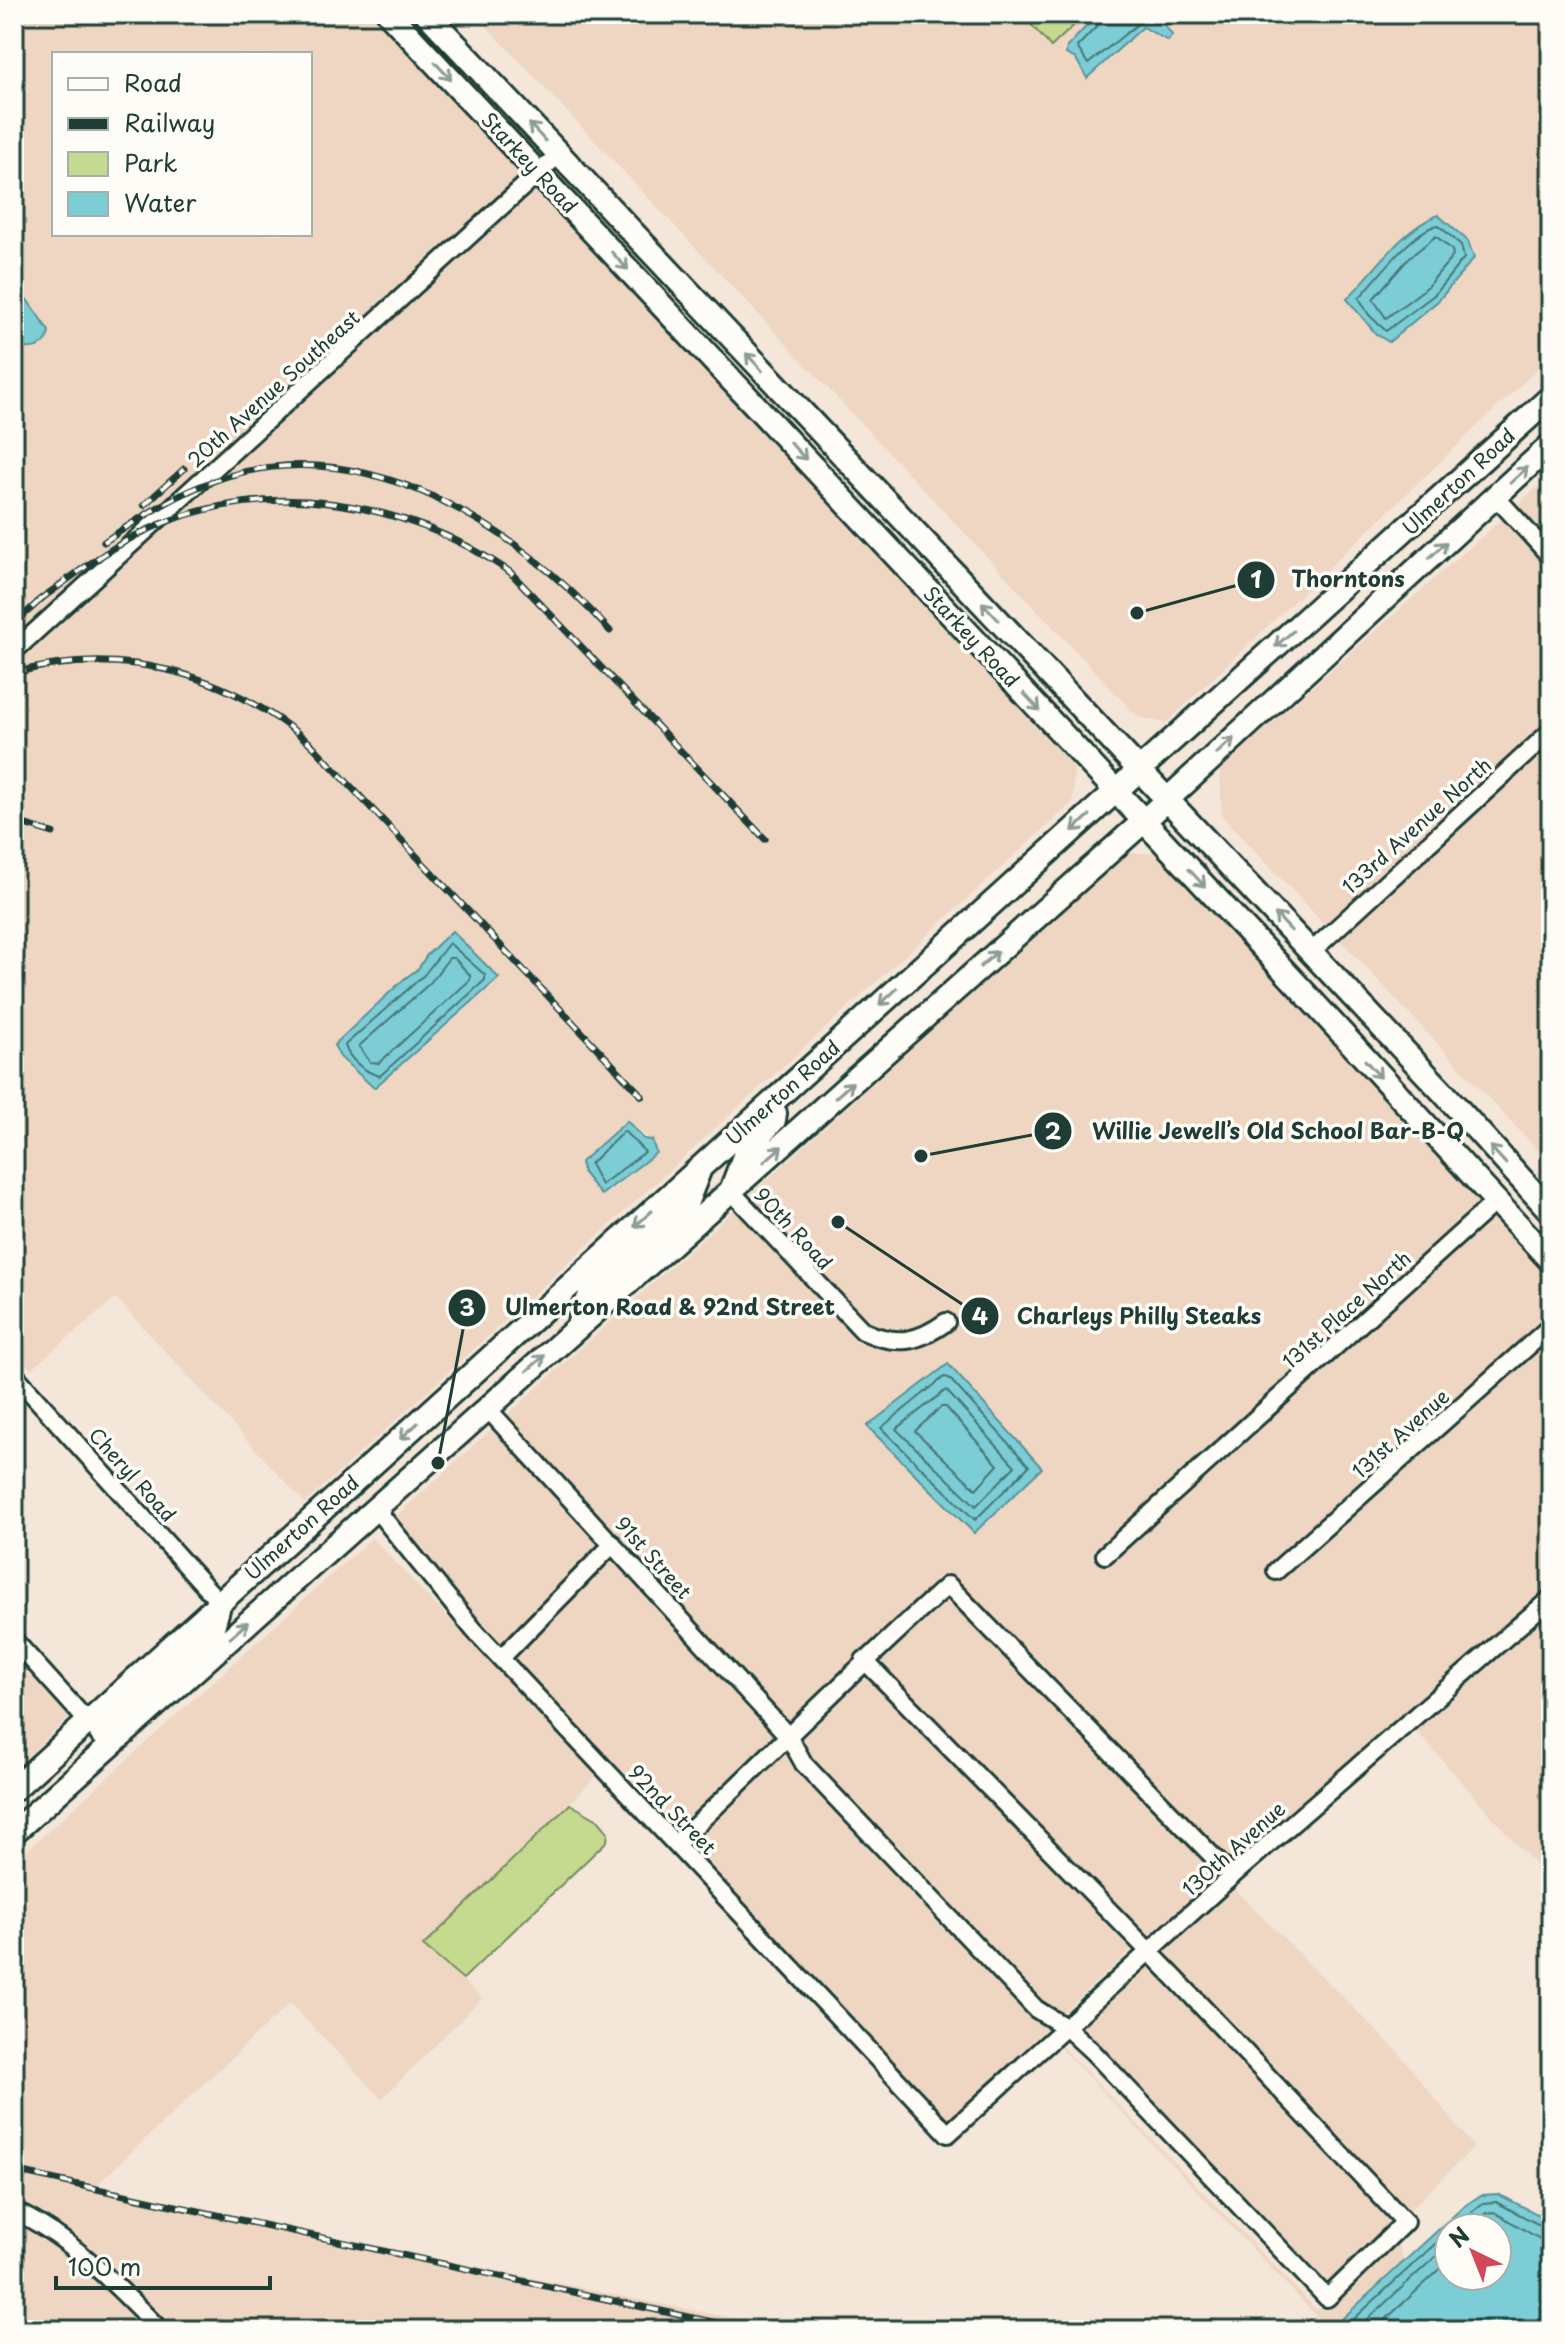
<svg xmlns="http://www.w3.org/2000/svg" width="1565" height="2344" viewBox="0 0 1565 2344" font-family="'Playpen Sans',sans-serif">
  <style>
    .built { fill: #eed6c3; fill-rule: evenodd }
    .green { fill: #c5da8f; stroke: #728c62; stroke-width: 2 }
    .water { fill: #7dcdd7; stroke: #579396; stroke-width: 2; fill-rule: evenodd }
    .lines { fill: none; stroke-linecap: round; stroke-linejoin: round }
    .shore { stroke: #457775; stroke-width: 2 }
    .minor-casing { stroke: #1f3d34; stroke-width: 22 }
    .major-casing { stroke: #1f3d34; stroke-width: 28 }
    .minor { stroke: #fdfcf7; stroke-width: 16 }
    .major { stroke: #fdfcf7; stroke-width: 22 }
    .rail-casing { stroke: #1f3d34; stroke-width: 7 }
    .rail { stroke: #fdfcf7; stroke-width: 4; stroke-dasharray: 12; stroke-linecap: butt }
    .oneway { stroke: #8e9c96 }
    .labels { text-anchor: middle; stroke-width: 7; stroke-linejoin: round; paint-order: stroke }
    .street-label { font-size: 20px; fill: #1f3d34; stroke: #fdfcf7 }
    .leader { fill: none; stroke: #1f3d34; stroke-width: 3 }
    .callout-dot { fill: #1f3d34; stroke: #fdfcf7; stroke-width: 3 }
    .mark-label { font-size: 24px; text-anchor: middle; font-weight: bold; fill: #fff }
    .callout-label { font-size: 22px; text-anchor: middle; font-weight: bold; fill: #1f3d34; stroke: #fdfcf7; stroke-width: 7; stroke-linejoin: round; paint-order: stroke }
  </style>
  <rect width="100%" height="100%" fill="#f4e6d8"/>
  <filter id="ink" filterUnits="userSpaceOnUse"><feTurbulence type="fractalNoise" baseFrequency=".0125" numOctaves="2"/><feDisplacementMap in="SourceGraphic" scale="16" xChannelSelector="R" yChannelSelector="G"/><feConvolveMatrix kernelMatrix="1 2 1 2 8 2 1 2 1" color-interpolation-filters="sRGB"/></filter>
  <g filter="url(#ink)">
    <path class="built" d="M14,14H374L524,175L14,640V335L17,339L49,331L21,291L19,266L14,259ZM54,54H310V234H54Z
      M475,14H1022L1051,46L1086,14H1105L1089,23L1080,33L1076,59L1081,71L1132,37L1143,26L1159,37L1172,35L1156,14H1551V356L1166,723L1138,717ZM1397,245L1460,276L1414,323L1375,334L1347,299Z
      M535,188L1074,768L1073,802L305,1503L116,1298L31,1369L14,1352V662ZM452,931L499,978L374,1088L340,1057L334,1045L404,979L418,969L427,955ZM627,1121L652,1141L656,1153L606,1194Z
      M1551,475V546L1515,507Z
      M1504,517L1551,567V719L1326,926L1222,816L1220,769Z
      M1551,742V1164L1338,938Z
      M1127,853H1160L1484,1201L1095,1554L1105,1566L1496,1213L1551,1272V1315L1265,1570L1276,1582L1551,1337V1587L1231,1866L953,1579H943L864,1649L789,1726L505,1417L736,1208L844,1325L860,1338L890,1350L910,1349L932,1342L956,1325L947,1311L923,1328L907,1334H892L866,1324L747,1198Z
      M494,1427L602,1543L501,1646L479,1625L393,1519Z
      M372,1538L598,1775L424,1945L482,1998L382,2099L290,2003L91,2190L741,2320L730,2330H170L130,2289L48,2218L14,2203V1862Z
      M613,1556L778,1736L677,1833L513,1658Z
      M949,1595L1220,1875L1142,1941L876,1661Z
      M1551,1609V1883L1413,1727Z
      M14,1664L51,1691L72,1715L14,1768Z
      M865,1671L1131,1950L1056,2019L811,1760L799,1740Z
      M788,1750L799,1769L1045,2029L947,2123L688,1845Z
      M1232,1887L1397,2051L1474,2147L1406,2214L1324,2120L1154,1953Z
      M1143,1962L1314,2130L1395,2224L1321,2293L1067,2031Z
      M1057,2041L1316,2309L1327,2310L1398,2244L1404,2262L1330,2330L1058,2045L973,2121Z
      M14,2220L40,2231L150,2330H14Z"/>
    <path class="green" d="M1022,14H1086L1051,47Z
      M570,1804L598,1820L608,1832L607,1841L463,1979L423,1946Z"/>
    <path class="water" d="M1105,14H1156L1172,35L1168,41L1143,27L1087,78L1076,59L1066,54L1067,47L1095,17Z
      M1438,215L1468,241L1474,258L1439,300L1389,342L1376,334L1347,299C1375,271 1401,230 1438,215Z
      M14,259L19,266L21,291L49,331C48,344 38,349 25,348L14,335Z
      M452,931L499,978L374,1088L340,1057L334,1045L404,979L418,969L427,955Z
      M627,1121L644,1139L652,1140L656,1153L601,1195L583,1173L581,1162Z
      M948,1364L1042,1468L974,1533L867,1426Z
      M1498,2194L1543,2217L1551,2226V2330H1330L1463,2207L1481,2195ZM1497,2228V2276H1449V2228Z"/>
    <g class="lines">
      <path class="shore" d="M1103,14L1101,22L1077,47L1088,64L1150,14
        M1438,225L1461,245L1464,258L1434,295L1386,331L1369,315L1359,298C1377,279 1413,230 1438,225Z
        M1436,236L1452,250L1453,256L1426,288L1386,318L1373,299L1410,257Z
        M449,943L485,975V980L380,1076C366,1073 348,1059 345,1045L424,975Z
        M449,958H454L470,975V980L379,1063L370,1062L359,1046L430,983Z
        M624,1131L645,1152L601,1185L590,1164Z
        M944,1377L949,1378L1029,1466L975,1520L881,1428Z
        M946,1390L1015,1466L976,1506L896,1429Z
        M941,1407H946L998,1465L976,1489L915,1431Z
        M1452,2228L1483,2203L1496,2202L1551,2231
        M1467,2228L1486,2213L1494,2212L1540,2239L1551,2241
        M1342,2330L1449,2231
        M1356,2330L1449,2244
        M1374,2330L1449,2261"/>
      <g class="minor-casing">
        <path id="minor" d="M1496,497L1551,557
          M14,651L559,154
          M1311,952L1551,731
          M731,1191L863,1331C896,1346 917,1343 946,1322
          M14,1374L220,1603
          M486,1407L789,1737L804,1764L1036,2009L1067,2028L1093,2052L1327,2298L1405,2222L1174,1977L864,1660
          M375,1508L474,1630L948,2134L1232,1876L1551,1598
          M1105,1555L1495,1202
          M1276,1571L1551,1326
          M14,1640L88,1722
          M502,1657L613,1544
          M677,1843C768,1758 855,1668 948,1585L1232,1876
          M14,2211C70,2236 117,2286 160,2330"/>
      </g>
      <g class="major-casing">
        <path id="major" d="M389,14L1303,991L1551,1261
          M427,14L1441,1090L1551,1212
          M732,1188L746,1151L774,1120L775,1113
          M579,1322L591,1292L686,1204L699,1171
          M101,1733L205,1638L213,1627L218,1609
          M14,1789L1551,397
          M14,1832L1144,821L1551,445"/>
      </g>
      <use href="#minor" class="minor"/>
      <use href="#major" class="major"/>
      <g class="rail-casing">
        <path id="rail" d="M144,505L184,469
          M104,542C144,515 182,490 228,476C372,434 518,528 610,631
          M38,601C73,576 107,549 145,531C264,475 405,500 510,572L765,839
          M14,624L47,594
          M14,673C123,644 227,673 311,744L642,1096
          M14,821L53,833
          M14,2171L749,2330"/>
      </g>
      <use href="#rail" class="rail"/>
    </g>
    <defs><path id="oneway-shaft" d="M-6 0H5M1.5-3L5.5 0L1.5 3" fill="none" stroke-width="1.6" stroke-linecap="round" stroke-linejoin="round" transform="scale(2)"/></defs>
    <g class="oneway">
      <use href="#oneway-shaft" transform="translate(443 71) rotate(47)"/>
      <use href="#oneway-shaft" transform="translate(537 132) rotate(-133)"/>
      <use href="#oneway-shaft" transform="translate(620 261) rotate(47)"/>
      <use href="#oneway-shaft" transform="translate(754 362) rotate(-133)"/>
      <use href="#oneway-shaft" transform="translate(798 451) rotate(47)"/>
      <use href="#oneway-shaft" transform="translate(1519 475) rotate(-43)"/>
      <use href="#oneway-shaft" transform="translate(1438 550) rotate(-43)"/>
      <use href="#oneway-shaft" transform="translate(990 611) rotate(-133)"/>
      <use href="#oneway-shaft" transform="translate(1284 639) rotate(139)"/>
      <use href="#oneway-shaft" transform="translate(1032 702) rotate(47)"/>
      <use href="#oneway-shaft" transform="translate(1225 746) rotate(-43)"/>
      <use href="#oneway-shaft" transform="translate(1081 823) rotate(138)"/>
      <use href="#oneway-shaft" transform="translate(1197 878) rotate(47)"/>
      <use href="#oneway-shaft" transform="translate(1283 922) rotate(-133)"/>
      <use href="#oneway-shaft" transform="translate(989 959) rotate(-42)"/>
      <use href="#oneway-shaft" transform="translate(888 997) rotate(137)"/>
      <use href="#oneway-shaft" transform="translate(1373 1069) rotate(48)"/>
      <use href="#oneway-shaft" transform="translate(844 1090) rotate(-42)"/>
      <use href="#oneway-shaft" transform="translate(773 1154) rotate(-41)"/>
      <use href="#oneway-shaft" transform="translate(1498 1155) rotate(-132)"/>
      <use href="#oneway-shaft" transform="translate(643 1219) rotate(138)"/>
      <use href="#oneway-shaft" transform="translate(536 1363) rotate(-41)"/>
      <use href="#oneway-shaft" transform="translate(409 1431) rotate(138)"/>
      <use href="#oneway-shaft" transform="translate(239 1630) rotate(-42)"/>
    </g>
  </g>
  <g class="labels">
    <g class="street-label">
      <text transform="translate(529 163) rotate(47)" y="7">Starkey Road</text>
      <text transform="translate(274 389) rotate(-42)" y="7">20th Avenue Southeast</text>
      <text transform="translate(1459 482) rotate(-43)" y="7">Ulmerton Road</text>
      <text transform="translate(971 637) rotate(47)" y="7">Starkey Road</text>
      <text transform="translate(1417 826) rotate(-42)" y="7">133rd Avenue North</text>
      <text transform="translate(783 1093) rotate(-42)" y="7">Ulmerton Road</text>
      <text transform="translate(793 1229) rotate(47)" y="7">90th Road</text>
      <text transform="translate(1347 1310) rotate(-42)" y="7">131st Place North</text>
      <text transform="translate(1401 1434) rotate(-42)" y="7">131st Avenue</text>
      <text transform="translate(132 1475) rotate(48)" y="7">Cheryl Road</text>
      <text transform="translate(302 1528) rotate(-42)" y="7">Ulmerton Road</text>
      <text transform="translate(653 1558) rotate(48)" y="7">91st Street</text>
      <text transform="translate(672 1810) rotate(46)" y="7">92nd Street</text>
      <text transform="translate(1234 1849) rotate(-42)" y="7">130th Avenue</text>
    </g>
  </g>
  <path class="leader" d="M1137 613L1256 580M921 1156L1053 1131M438 1463L467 1308M838 1222L980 1316"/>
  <g class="callout-dot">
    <circle cx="1137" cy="613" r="8"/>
    <circle cx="921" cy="1156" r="8"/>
    <circle cx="438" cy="1463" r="8"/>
    <circle cx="838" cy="1222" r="8"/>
    <circle cx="1256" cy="580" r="20"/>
    <circle cx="1053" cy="1131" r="20"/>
    <circle cx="467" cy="1308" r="20"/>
    <circle cx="980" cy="1316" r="20"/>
  </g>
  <g class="mark-label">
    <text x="1256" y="588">1</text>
    <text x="1053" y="1140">2</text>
    <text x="467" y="1316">3</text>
    <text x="980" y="1325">4</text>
  </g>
  <g class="callout-label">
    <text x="1348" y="587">Thorntons</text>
    <text x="1278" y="1139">Willie Jewell’s Old School Bar-B-Q</text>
    <text x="670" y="1315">Ulmerton Road &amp; 92nd Street</text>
    <text x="1139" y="1324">Charleys Philly Steaks</text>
  </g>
  <rect width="1565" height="2344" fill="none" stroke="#fdfcf7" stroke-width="48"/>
  <rect x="24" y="24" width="1517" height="2296" fill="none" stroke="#1f3d34" stroke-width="3" filter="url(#ink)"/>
  <rect x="52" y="52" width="260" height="184" fill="#fdfcf7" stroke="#a4b0a9" stroke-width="2"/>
  <rect x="68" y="78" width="40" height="12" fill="#fdfcf7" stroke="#a4b0a9" stroke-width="2"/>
  <text x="124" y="92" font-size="24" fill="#1f3d34">Road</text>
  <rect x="68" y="118" width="40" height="12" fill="#1f3d34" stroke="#a4b0a9" stroke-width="2"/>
  <text x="124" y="132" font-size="24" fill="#1f3d34">Railway</text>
  <rect x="68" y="152" width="40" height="24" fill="#c5da8f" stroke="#a4b0a9" stroke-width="2"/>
  <text x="124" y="172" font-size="24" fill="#1f3d34">Park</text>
  <rect x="68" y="192" width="40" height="24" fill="#7dcdd7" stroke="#a4b0a9" stroke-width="2"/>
  <text x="124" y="212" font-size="24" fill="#1f3d34">Water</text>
  <g transform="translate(1473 2252) rotate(317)"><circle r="38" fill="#fdfcf7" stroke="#a4b0a9" stroke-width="2"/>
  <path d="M0-6L14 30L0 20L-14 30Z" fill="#d1495b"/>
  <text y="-12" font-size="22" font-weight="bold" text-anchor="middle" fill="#1f3d34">N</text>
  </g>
  <path d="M56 2276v12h214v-12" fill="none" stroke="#1f3d34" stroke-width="4"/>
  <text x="68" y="2276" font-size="24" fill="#1f3d34" stroke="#fdfcf7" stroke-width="6" paint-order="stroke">100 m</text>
</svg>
